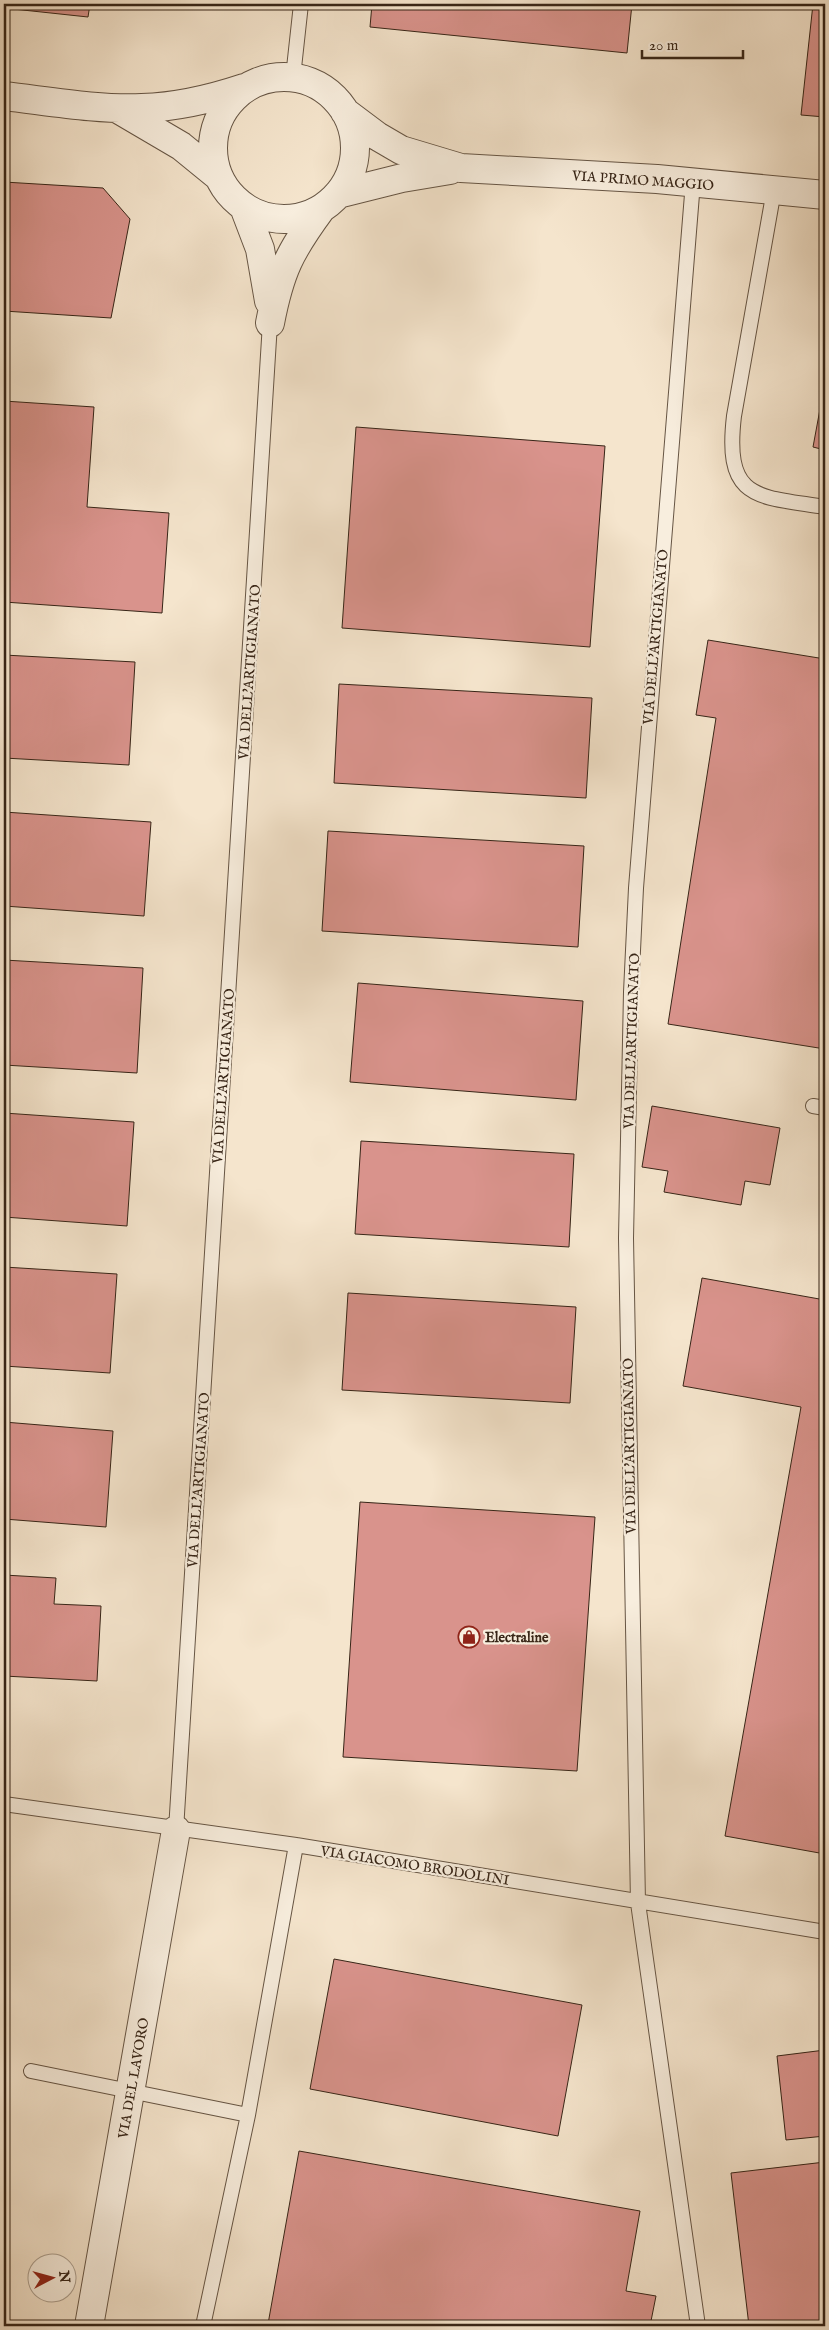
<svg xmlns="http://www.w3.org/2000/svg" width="829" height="2330" viewBox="0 0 829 2330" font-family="'IM FELL English',serif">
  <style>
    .building { fill: #d9938c; stroke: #372517 }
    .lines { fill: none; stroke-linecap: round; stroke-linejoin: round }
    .lane-casing { stroke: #654; stroke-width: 16 }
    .street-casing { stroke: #654; stroke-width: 30 }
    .lane { stroke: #f8eede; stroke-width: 14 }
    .street { stroke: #f8eede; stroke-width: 28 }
    .labels { text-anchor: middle; stroke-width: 4.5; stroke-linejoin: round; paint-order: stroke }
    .street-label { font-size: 14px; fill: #372517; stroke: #f8eede }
    .poi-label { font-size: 14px; font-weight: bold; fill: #372517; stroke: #f8eede; text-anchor: start }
  </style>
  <rect width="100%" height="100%" fill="#f5e5cd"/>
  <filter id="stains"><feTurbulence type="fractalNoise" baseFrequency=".004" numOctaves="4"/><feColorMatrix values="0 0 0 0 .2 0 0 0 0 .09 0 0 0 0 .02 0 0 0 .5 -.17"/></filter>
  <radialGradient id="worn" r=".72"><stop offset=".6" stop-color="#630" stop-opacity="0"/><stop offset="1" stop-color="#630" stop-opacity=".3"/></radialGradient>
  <path class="building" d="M4,4H90L88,17L4,8Z
    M372,4H632L627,53L370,27Z
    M813,4H825V117L801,115Z
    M4,182L103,188L130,219L111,318L4,311Z
    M825,382V450L813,447Z
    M4,401L94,407L87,507L169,513L162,613L4,602Z
    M356,427L605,446L590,647L342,628Z
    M708,640L825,659V1049L668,1024L716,718L696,715Z
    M4,655L135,662L129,765L4,758Z
    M339,684L592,698L586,798L334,783Z
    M4,812L151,822L144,916L4,906Z
    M328,831L584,846L578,947L322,931Z
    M4,960L143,968L137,1073L4,1065Z
    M358,983L583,1001L576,1100L350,1082Z
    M652,1106L780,1128L770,1185L745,1181L741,1205L664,1192L668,1171L642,1167Z
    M4,1113L134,1122L127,1226L4,1217Z
    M361,1141L574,1154L569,1247L355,1234Z
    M4,1267L117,1274L110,1373L4,1366Z
    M702,1278L825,1300V1854L725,1836L801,1407L683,1386Z
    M348,1293L576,1307L570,1403L342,1390Z
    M4,1422L113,1431L106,1527L4,1519Z
    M360,1502L595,1517L577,1771L343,1757Z
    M4,1575L56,1578L54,1604L101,1606L97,1681L4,1676Z
    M334,1959L582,2005L558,2136L310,2089Z
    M825,2050V2136L786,2140L777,2056Z
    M299,2151L640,2211L626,2291L656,2296L650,2326H279L268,2324Z
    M825,2162V2326H749L731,2173Z"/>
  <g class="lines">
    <g class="lane-casing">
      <path id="lane" d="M293,77L301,4
        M693,182L636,888L631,992L626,1238L638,1903L698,2326
        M774,190L734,416C724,501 757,496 825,507
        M813,1106L825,1108
        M4,1804L296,1845L825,1932
        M176,1830L270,323
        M31,2071L248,2115
        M203,2326L248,2115L296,1845"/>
    </g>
    <g class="street-casing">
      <path id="street" d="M213 148a71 71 0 1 1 142 0a71 71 0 1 1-142 0Z
        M4,96C48,101 98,110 142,108C178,107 211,99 244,88
        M118,109L181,146L219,177
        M345,112L377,136L401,150L461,168L657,179L825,195
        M338,194L402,178L450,170
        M244,207L260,249L269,301
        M270,323C280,271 290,251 321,209
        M89,2326L176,1830"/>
    </g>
    <use href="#lane" class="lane"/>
    <use href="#street" class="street"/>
  </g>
  <defs>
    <g id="shop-ring" transform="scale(1.125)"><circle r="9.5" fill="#f8eede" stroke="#8f2418" stroke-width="1.5"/><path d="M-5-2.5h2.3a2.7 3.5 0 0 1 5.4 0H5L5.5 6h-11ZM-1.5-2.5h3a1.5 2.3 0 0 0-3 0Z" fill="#8f2418"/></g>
  </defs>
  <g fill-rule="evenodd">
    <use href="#shop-ring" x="469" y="1637"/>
  </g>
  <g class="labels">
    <g class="street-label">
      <text transform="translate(643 180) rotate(4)" y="5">VIA PRIMO MAGGIO</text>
      <text transform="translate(655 637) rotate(-85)" y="5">VIA DELL'ARTIGIANATO</text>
      <text transform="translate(249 672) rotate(-86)" y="5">VIA DELL'ARTIGIANATO</text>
      <text transform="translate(631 1041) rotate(-88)" y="5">VIA DELL'ARTIGIANATO</text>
      <text transform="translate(223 1076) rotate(-86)" y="5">VIA DELL'ARTIGIANATO</text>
      <text transform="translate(629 1446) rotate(-91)" y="5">VIA DELL'ARTIGIANATO</text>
      <text transform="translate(198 1480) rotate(-86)" y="5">VIA DELL'ARTIGIANATO</text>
      <text transform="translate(415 1865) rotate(9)" y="5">VIA GIACOMO BRODOLINI</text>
      <text transform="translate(133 2078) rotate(-80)" y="5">VIA DEL LAVORO</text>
    </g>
    <g class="poi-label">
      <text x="485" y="1642">Electraline</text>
    </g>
  </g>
  <rect width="829" height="2330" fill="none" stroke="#f5e5cd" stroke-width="20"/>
  <rect x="5" y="5" width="819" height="2320" fill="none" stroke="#372517" stroke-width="2.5"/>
  <rect x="10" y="10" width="809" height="2310" fill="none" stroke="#372517"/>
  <g transform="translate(52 2278) rotate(84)"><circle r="24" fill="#f8eede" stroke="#ab9e8e"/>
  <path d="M0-4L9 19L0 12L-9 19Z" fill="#8f2418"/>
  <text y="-8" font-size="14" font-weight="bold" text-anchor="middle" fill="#372517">N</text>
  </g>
  <path d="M642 50v8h101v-8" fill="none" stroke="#372517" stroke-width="2.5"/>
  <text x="649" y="50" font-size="15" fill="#372517" stroke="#f8eede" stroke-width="4" paint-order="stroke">20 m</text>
  <rect width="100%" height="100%" filter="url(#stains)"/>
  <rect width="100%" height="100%" fill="url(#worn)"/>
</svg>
